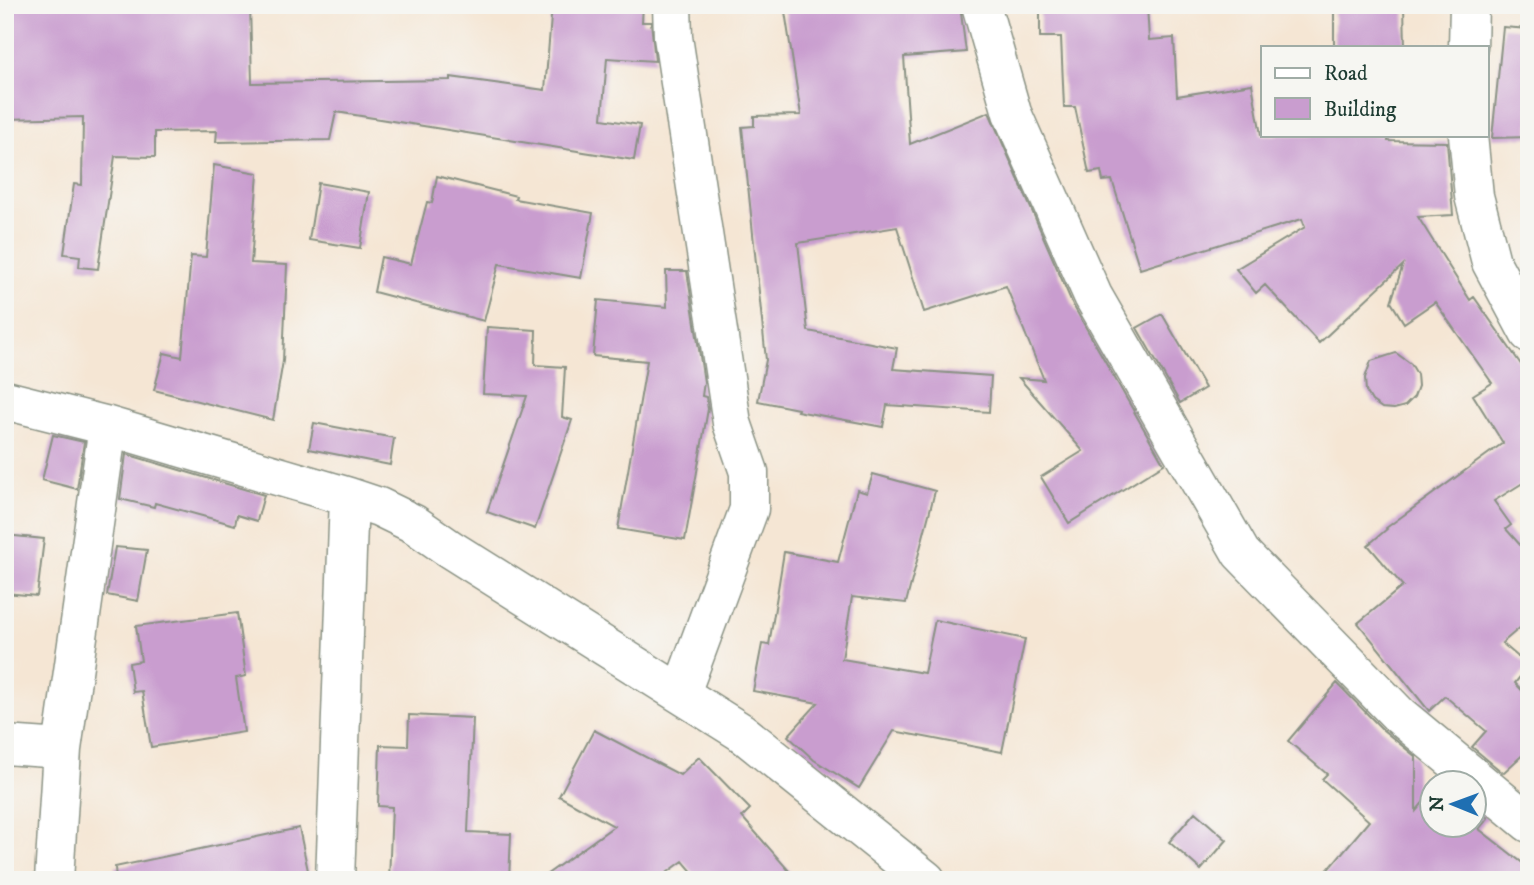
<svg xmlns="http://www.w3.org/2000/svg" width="1534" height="885" viewBox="0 0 1534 885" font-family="'IM FELL DW Pica',serif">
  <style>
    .building { fill: #c99dcf }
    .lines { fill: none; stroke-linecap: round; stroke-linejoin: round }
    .street-casing { stroke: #8a9284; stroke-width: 41 }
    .street { stroke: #fff; stroke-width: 38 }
  </style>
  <rect width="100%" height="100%" fill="#f6f6f2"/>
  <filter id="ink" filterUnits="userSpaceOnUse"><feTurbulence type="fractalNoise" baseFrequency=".0143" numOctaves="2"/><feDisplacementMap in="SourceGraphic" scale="14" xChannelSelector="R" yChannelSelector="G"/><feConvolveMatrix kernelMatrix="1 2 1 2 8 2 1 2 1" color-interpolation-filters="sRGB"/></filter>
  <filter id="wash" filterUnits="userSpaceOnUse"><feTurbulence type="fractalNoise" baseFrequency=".00686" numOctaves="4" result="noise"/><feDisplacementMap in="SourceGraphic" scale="28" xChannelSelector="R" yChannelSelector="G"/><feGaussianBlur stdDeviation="1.57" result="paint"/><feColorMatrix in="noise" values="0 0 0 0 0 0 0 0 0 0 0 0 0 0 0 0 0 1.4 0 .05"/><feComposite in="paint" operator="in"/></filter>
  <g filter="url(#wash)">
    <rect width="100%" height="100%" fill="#f5e6d4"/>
    <g id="blocks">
      <path class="building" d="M5,5H250L252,83L450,80V77L545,90L552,5H643L642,22H651L655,61L607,58L602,119L640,125L634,160L336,112L330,140L216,142L217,131L155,132V157L115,156L98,269L79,267L80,256L64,254L74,184L82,185L83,117L5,119Z
        M784,5H960L966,52L904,57L910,144L989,112L1073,305L1164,464L1069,523L1041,477L1083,451L1019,378L1044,380L1006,286L924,312L897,227L798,243L808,331L897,348L893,369L991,376L989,412L887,405L883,427L797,411L798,409L758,401L766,360L742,127L754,126V116L801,115Z
        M1040,5H1147L1149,40L1174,38L1177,96L1252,84L1261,135H1389L1388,141L1447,142L1453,215L1418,217L1470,300L1474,297L1529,376V485L1526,481L1494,501L1511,525L1506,529L1529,555V620L1502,643L1529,666L1515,683L1529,698V749L1503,773L1472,747L1486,731L1445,696L1429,711L1358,623L1403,586L1368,545L1387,529L1386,528L1503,443L1473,395L1492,383L1435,302L1404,323L1391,302L1403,265L1319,343L1265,285L1256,293L1236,269L1305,227L1302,219L1140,269L1112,180L1103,181L1101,171L1089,173L1075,107H1064L1061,37H1040Z
        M1334,5H1404L1405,47H1334Z
        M1503,27L1529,29V137L1492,138Z
        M214,165L258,173L251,263L287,265L283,361L273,420L154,390L164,353L182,357L191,256L206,257Z
        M437,176L516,196L515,199L593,213L581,278L499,264L484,321L374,292L381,257L411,264L427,202L432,203Z
        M318,183L369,192L360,248L309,240Z
        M666,271H687L704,382L702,396L706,397L708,409L685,540L618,529L647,361L593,356L598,300L667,307Z
        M1162,314L1205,388L1180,403L1137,328Z
        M487,327L536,330L535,365L565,367L562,417L572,420L535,529L487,512L527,396L483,394Z
        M1396,353L1411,364L1417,374L1418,386L1414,397L1405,406L1394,409L1382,408L1372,401L1366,391L1365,378L1371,361Z
        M314,423L394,438L390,465L309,449Z
        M53,435L84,442L77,489L42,480Z
        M126,454L264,495L257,521L237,515L235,525L155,503L154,507L120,499Z
        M873,474L935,491L906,603L852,597L842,659L924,673L935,620L1025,639L1002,752L894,731L859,788L814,760L788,736L818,703L753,691L762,644L769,645L784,552L838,562L857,490L867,493Z
        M5,535L44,539L37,596L5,593Z
        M115,547L147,550L138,601L107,595Z
        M237,613L246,676L236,678L244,732L151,747L142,691L133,692L129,663L141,661L136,626Z
        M1337,683L1383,730L1416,757V811L1432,792V825H1474V806L1488,818L1479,829L1529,868V880H1319L1369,821L1322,779L1327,774L1288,741Z
        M409,715L473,718L468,832L511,834L509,880H389L392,807L378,806L380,745L408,746Z
        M594,730L680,775L699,757L750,809L742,817L797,880H699L683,861L657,880H539L614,826L559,796Z
        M1195,812L1227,840L1201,870L1169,842Z
        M299,828L310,880H116L115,867Z"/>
    </g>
  </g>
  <g filter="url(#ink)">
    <use href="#blocks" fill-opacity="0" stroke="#8a9284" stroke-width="2"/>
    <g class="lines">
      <g class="street-casing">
        <path id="street" d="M672,5L673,37L732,423L749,472V509L681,693
          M981,5L1012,113L1093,296L1241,553L1399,715L1529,823
          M1468,47L1469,5
          M1468,135L1474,196L1491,262L1529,333
          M5,400L108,426L349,497L379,507L414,524L450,549L741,732L926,880
          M5,745L62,749
          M54,880L62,749L108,426
          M335,880L349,497"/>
      </g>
      <use href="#street" class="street"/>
    </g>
  </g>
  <rect width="1534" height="885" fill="none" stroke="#f6f6f2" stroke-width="28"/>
  <rect x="1261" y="46" width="228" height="91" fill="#f6f6f2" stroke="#a0aca6" stroke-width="2"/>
  <rect x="1275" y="68" width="35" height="10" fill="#ffffff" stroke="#a0aca6" stroke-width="2"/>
  <text x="1324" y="80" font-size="21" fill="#1f3d34">Road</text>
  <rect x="1275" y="98" width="35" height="21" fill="#c99dcf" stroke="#a0aca6" stroke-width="2"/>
  <text x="1324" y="116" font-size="21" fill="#1f3d34">Building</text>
  <g transform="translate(1453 804) rotate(271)"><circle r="33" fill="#f6f6f2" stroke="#a0aca6" stroke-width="2"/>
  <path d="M0-5L12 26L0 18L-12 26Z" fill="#1f6fb2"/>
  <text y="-10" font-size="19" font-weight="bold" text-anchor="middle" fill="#1f3d34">N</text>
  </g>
</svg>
